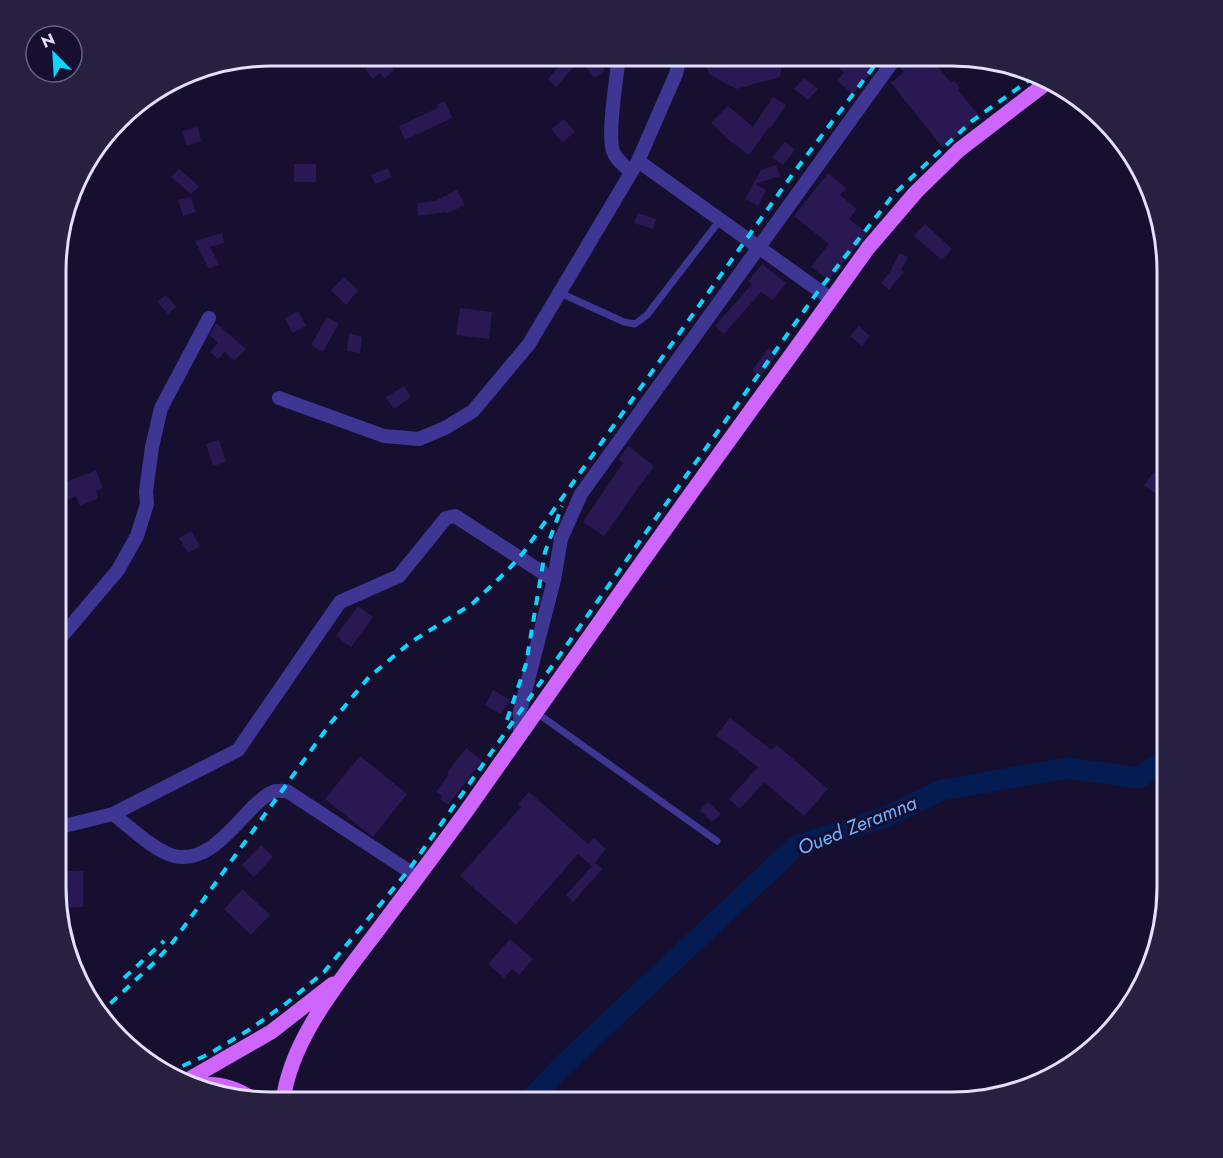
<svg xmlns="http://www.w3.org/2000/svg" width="1223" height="1158" viewBox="0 0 1223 1158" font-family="Jost,sans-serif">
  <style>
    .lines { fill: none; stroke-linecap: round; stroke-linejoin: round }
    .river { stroke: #051c53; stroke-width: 21 }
    .building { fill: #281953 }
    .lane { stroke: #3f3593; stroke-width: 7 }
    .street { stroke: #3f3593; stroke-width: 14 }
    .primary { stroke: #cf65ff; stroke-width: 15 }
    .rail { stroke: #0ad7ff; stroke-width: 4; stroke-dasharray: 9 8; stroke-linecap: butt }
    .labels { text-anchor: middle; stroke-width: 6; stroke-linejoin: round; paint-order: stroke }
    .water-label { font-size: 20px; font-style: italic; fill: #6cb2ff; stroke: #170f30 }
    .rim { fill: none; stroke: #e4deff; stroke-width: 3 }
  </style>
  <rect width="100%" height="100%" fill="#170f30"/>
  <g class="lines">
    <path class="river" d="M528,1102L561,1067L796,846L888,816L942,790L1068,768L1139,778L1167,758"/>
  </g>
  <path class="building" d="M381,56L394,70L384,79L380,73L373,79L365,69Z
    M568,56H593L605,70L595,78L580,60L556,87L548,79Z
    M708,57H783L780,77L736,89L709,74L706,65Z
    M853,57H884L853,94L837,81L844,72L840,69Z
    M913,57H930L951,83L954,81L960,88L958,90L980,117L943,148L891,83L904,72L900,67Z
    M804,78L818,89L808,100L794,89Z
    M773,97L786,105L770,129L769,127L749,155L730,141L711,123L728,106L753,127Z
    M445,101L452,118L405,140L399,126L438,108L437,105Z
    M564,119L575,132L562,142L551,129Z
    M198,127L201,141L187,146L182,131Z
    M785,142L795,150L783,165L772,157Z
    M294,164H316V182H294Z
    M776,165L780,176L755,184L766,190L758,206L745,199L761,170Z
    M388,168L392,177L375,184L371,175Z
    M179,169L199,186L191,194L171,177Z
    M828,173L846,188L840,195L857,209L849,219L867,233L829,280L811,267L829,244L794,216Z
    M457,190L465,205L446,214V212L418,216L417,203L435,201Z
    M191,197L196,212L183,216L178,200Z
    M638,213L656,219L653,229L634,223Z
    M925,224L952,249L942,260L914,236Z
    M222,233L224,243L210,247L219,264L209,269L195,241Z
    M899,253L908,257L901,270L904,272L889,290L881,283L890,272Z
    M762,264L786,283L773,300L761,292L724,334L715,326L752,284L748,281Z
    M344,277L358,290L346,305L331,290Z
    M166,295L176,307L168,314L157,302Z
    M460,308L492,312L489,339L456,335Z
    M298,311L306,326L292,333L285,318Z
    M327,317L339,323L323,352L311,345Z
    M216,323L246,349L234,361L225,352L218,359L210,352L218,343L210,335Z
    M859,326L870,336L862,346L850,336Z
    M349,333L362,337L360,353L347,351Z
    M769,348L777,354L760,377L752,370Z
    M404,386L411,397L394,409L386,397Z
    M219,440L226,462L213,466L206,444Z
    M628,446L654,466L604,536L583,522L623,463L619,459Z
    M96,470L103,488L96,491L98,498L80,506L76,496L65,501L59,485Z
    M1154,472L1163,479L1161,482L1167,487V502L1144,485Z
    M191,531L200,546L188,553L179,538Z
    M358,606L373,617L351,647L336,636Z
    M57,675H64L66,702L57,703Z
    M493,690L510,700L501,714L485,705Z
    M730,718L772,750L777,745L828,789L804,816L764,782L740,809L729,799L758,767L716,735Z
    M466,748L482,761L448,805L440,799L442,796L436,792L449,774L447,773Z
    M360,756L407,794L373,837L325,799Z
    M529,792L588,844L594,838L606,849L592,866L578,854L516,925L460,876L521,807L518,804Z
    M708,802L721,814L712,822L700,810Z
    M261,845L273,857L254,877L242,865Z
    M595,863L602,869L573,902L566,895Z
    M56,871H83V907H58Z
    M242,889L270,915L251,935L224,909Z
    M510,939L533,959L519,975L512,969L504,978L488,964Z"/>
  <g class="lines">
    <path class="lane" d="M558,292L624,322L635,324L647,315L720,220
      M537,713L717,841"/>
    <path class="street" d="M619,56C617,75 607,135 613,151C616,160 624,165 631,172
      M638,161L831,299
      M279,398L384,436L419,439L445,428L473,411L529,344L638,161L676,74L680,57
      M57,642L118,570L137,536L147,504L146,491L152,447L161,408L209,318
      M520,736V711L554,580L561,539L581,494L896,57
      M113,814L238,750L340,602L399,576L446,518L455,516L554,580
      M56,828L113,814C129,826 154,851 174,856C207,864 234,826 254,806C259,802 266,794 273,792C276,790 283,791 287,791L418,877"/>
    <path class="primary" d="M184,1082L271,1032L333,984
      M195,1085C217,1082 238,1088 255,1101
      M283,1102C290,1038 344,976 381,926C409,889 437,851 465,813C512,746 559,679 606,613C692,490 781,370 868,248L916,192L959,150L1049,81"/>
    <path class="rail" d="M507,720L526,664L545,552L562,506
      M124,978L164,941
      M98,1015L155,962L173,942L330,724L369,677L411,642L472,604L507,571L523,553L792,175L881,57
      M167,1073L209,1054L252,1028L288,1002L324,972L408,871L661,511L819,290L894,194L972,121L1035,76"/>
  </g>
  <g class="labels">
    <g class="water-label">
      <text transform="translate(857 825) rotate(-22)" y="7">Oued Zeramna</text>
    </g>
  </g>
  <path d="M0 0H1223V1158H0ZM271 66H952A205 205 0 0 1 1157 271V887A205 205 0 0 1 952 1092H271A205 205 0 0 1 66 887V271A205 205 0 0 1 271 66Z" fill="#272041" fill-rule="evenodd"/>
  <path class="rim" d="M271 66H952A205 205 0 0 1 1157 271V887A205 205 0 0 1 952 1092H271A205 205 0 0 1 66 887V271A205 205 0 0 1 271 66Z"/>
  <g transform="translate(54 54) rotate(336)"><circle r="28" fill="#170f30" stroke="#696283" stroke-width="1.5"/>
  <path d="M0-4.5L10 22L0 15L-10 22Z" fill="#0ad7ff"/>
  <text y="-9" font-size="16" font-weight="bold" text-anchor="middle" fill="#e4deff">N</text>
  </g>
</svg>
